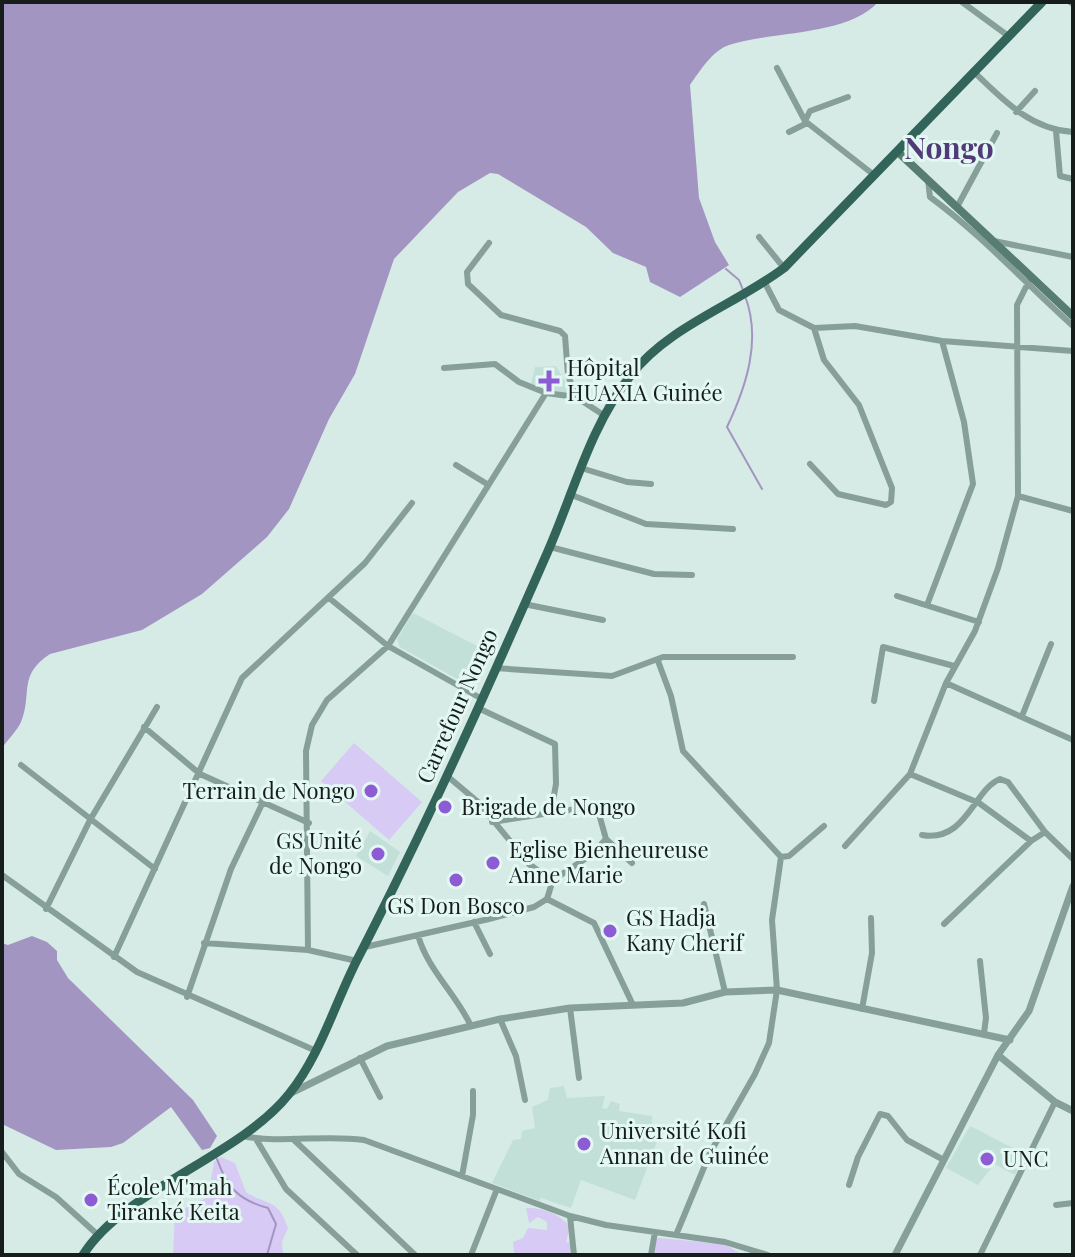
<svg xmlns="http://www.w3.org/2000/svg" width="1075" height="1257" viewBox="0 0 1075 1257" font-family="'Playfair Display',serif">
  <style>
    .built { fill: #c2e0d7 }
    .green { fill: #d7caf5 }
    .water { fill: #a395c1 }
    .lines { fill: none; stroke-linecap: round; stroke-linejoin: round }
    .stream { stroke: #a395c1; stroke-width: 2 }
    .minor { stroke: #869f98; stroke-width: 6 }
    .tertiary { stroke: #869f98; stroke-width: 7 }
    .secondary { stroke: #577d73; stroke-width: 8 }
    .primary { stroke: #336459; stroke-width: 9 }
    .poi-dot { fill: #8d5cd5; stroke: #e3f8f2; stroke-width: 3 }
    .labels { text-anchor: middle; stroke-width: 6; stroke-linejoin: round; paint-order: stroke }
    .poi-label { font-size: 22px; fill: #161d1b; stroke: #e3f8f2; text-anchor: start }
    .street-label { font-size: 22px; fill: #161d1b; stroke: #e3f8f2 }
    .district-label { font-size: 30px; font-weight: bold; fill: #513b77; stroke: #e3f8f2 }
  </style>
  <rect width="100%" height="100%" fill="#d6ebe5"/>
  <path class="built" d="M556,366L570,390L567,394L531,384L535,367Z
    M413,613L477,646L461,681L400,647L397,639Z
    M370,831L400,852L388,876L356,856Z
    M564,1086L567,1098L605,1096L602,1108L607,1109L611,1101L620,1104L619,1111L652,1116V1131L659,1136L635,1200L581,1180L571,1208L541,1198L540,1201L492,1183L513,1140L521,1139L522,1131L535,1128L532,1107L548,1100L550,1088Z
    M970,1126L1025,1154L1015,1175L994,1164L978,1185L946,1168Z"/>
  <path class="green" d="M354,743L422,802L389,840L321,781Z
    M221,1157L235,1163L246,1192C268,1206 278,1198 288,1228L282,1242L283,1255H173L175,1213L208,1197L214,1162Z
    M526,1208C541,1207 561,1214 570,1227L566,1242L570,1243L571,1255L514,1253L513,1242L523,1238L528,1228L547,1230V1222L538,1217L529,1223Z
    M658,1238L725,1244L742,1255H654L651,1244Z"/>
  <path class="water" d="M2,2H878C848,36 772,31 729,45C712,51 700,71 690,85L699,198L715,242L729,265L680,297L650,282L646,267L613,253L586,227L498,174L490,173L458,192L394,259L355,374L329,419L289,509L267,537L202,594L142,630L50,654C17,676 33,693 21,722C17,731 8,739 2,748Z
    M32,936L47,942L57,951V960L68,978L193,1100L217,1136L210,1148L202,1150L171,1107L123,1143L111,1147L56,1150L2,1124V943L8,945Z"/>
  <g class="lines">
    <path class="stream" d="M726,269L739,280L743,290
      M745,296C762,340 746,387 727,427L762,489
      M217,1159C227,1187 238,1200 268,1208L276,1224L267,1255"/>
    <path class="minor" d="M962,2L1007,35
      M1070,2L1073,4
      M777,68L805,121
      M973,71C1003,100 1030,129 1073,132
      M848,97L810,111L805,121L874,175
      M1016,112L1035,91
      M1056,131L1060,176L1073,179
      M789,132L807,123
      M928,180L930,197C982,235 1025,283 1073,326
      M957,207L997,133
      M759,237L784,268
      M994,241L1073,257
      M489,243L467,272L468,284L501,315L560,331L565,336L568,375L576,397
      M765,283L779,310L814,328L824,360L859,405L892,488L891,502L886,505L838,494L810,464
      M814,328L855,326L942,341L1073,351
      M444,368L495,364L519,382L546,393L576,397L605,416
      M456,465L487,484
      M581,468L627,482L651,484
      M569,494L646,524L733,529
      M1018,496L1073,511
      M550,547L654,574L692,575
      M897,596L979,622
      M329,598L388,646L482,699
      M524,604L603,620
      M927,605L973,484L964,422L942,341
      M658,661L671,696L683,751L781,857L772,920L777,990L769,1043L755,1074L710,1153L676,1235
      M495,668L612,676L663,657H793
      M946,683L1073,740
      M874,701L883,647L954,666
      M478,708L555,744L556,784L551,812
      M1022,716L1051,644
      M144,727L200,774L309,823
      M21,765L155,869
      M910,774L979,803L1031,841L1045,832
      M492,822L589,807L599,814L606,839L591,855L550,882
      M922,835C966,843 974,789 1000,779L1008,782L1045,832L1073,859
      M606,839L632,863
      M845,846L910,774L946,683L975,631L998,568L1018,496L1017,305L1031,277
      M781,857L789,856L824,826
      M2,875L137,972L314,1050
      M547,899L594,923L633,1005
      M704,904L725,992
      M46,909L90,820L157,707
      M474,922L490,954
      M944,924L1031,841
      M418,935C427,969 456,994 471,1026
      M204,943L308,950L357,961
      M365,947L489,919L534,907L547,899L551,886L548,878L529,864L478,802L446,775
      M308,950L306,751L312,725L327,700L388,646L546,393
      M114,957L242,678L365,563L412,503
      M980,961L986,1018L984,1033
      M187,997L231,869L263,802
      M570,1008L579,1078
      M862,1009L872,953L871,918
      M500,1019L516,1056L525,1100
      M360,1058L380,1097
      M242,1136C282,1144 323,1134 364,1140L570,1216L606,1225L725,1242L768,1255
      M256,1139L286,1189L357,1255
      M293,1139L415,1255
      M2,1152L19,1174L56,1197L98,1235
      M462,1176L473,1115V1091
      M849,1185L858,1157L880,1114L888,1116L907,1140L942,1159
      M1056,1205L1073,1203
      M570,1216L574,1255
      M471,1255L497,1189
      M651,1255L655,1232
      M980,1255L1055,1102"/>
    <path class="tertiary" d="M998,1055L1055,1102L1073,1111
      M291,1093L387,1046L500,1019L570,1008L683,1003L725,992L777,990L1010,1040
      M895,1255L998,1055L1029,1011L1073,886"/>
    <path class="secondary" d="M898,152L1073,316"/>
    <path class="primary" d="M83,1255C125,1189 240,1156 289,1094C320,1056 335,1003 357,960C426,826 488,688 548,551C574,492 590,426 631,375C669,326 735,305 784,268L1042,2"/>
  </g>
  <g class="poi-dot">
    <path d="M545 369h8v8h8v8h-8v8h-8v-8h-8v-8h8z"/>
    <circle cx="371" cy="791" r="8"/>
    <circle cx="445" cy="807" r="8"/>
    <circle cx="378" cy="854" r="8"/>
    <circle cx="493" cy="863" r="8"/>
    <circle cx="456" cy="880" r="8"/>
    <circle cx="610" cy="931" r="8"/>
    <circle cx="584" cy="1144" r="8"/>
    <circle cx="987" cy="1159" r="8"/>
    <circle cx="91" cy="1200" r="8"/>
  </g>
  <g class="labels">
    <g class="poi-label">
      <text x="567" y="376">Hôpital<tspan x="567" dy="25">HUAXIA Guinée</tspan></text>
      <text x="355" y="799" text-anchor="end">Terrain de Nongo</text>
      <text x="461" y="815">Brigade de Nongo</text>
      <text x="362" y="849" text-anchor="end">GS Unité<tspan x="362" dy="25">de Nongo</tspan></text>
      <text x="509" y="858">Eglise Bienheureuse<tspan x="509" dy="25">Anne Marie</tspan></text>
      <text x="456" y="914" text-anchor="middle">GS Don Bosco</text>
      <text x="626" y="926">GS Hadja<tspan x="626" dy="25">Kany Cherif</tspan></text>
      <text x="600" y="1139">Université Kofi<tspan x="600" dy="25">Annan de Guinée</tspan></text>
      <text x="1003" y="1167">UNC</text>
      <text x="107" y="1195">École M'mah<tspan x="107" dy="25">Tiranké Keita</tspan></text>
    </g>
    <g class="street-label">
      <text transform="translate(457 706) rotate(-66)" y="8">Carrefour Nongo</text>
    </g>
    <g class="district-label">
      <text x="949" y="159">Nongo</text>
    </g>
  </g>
  <rect width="1075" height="1257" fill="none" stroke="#161d1b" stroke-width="8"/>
</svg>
